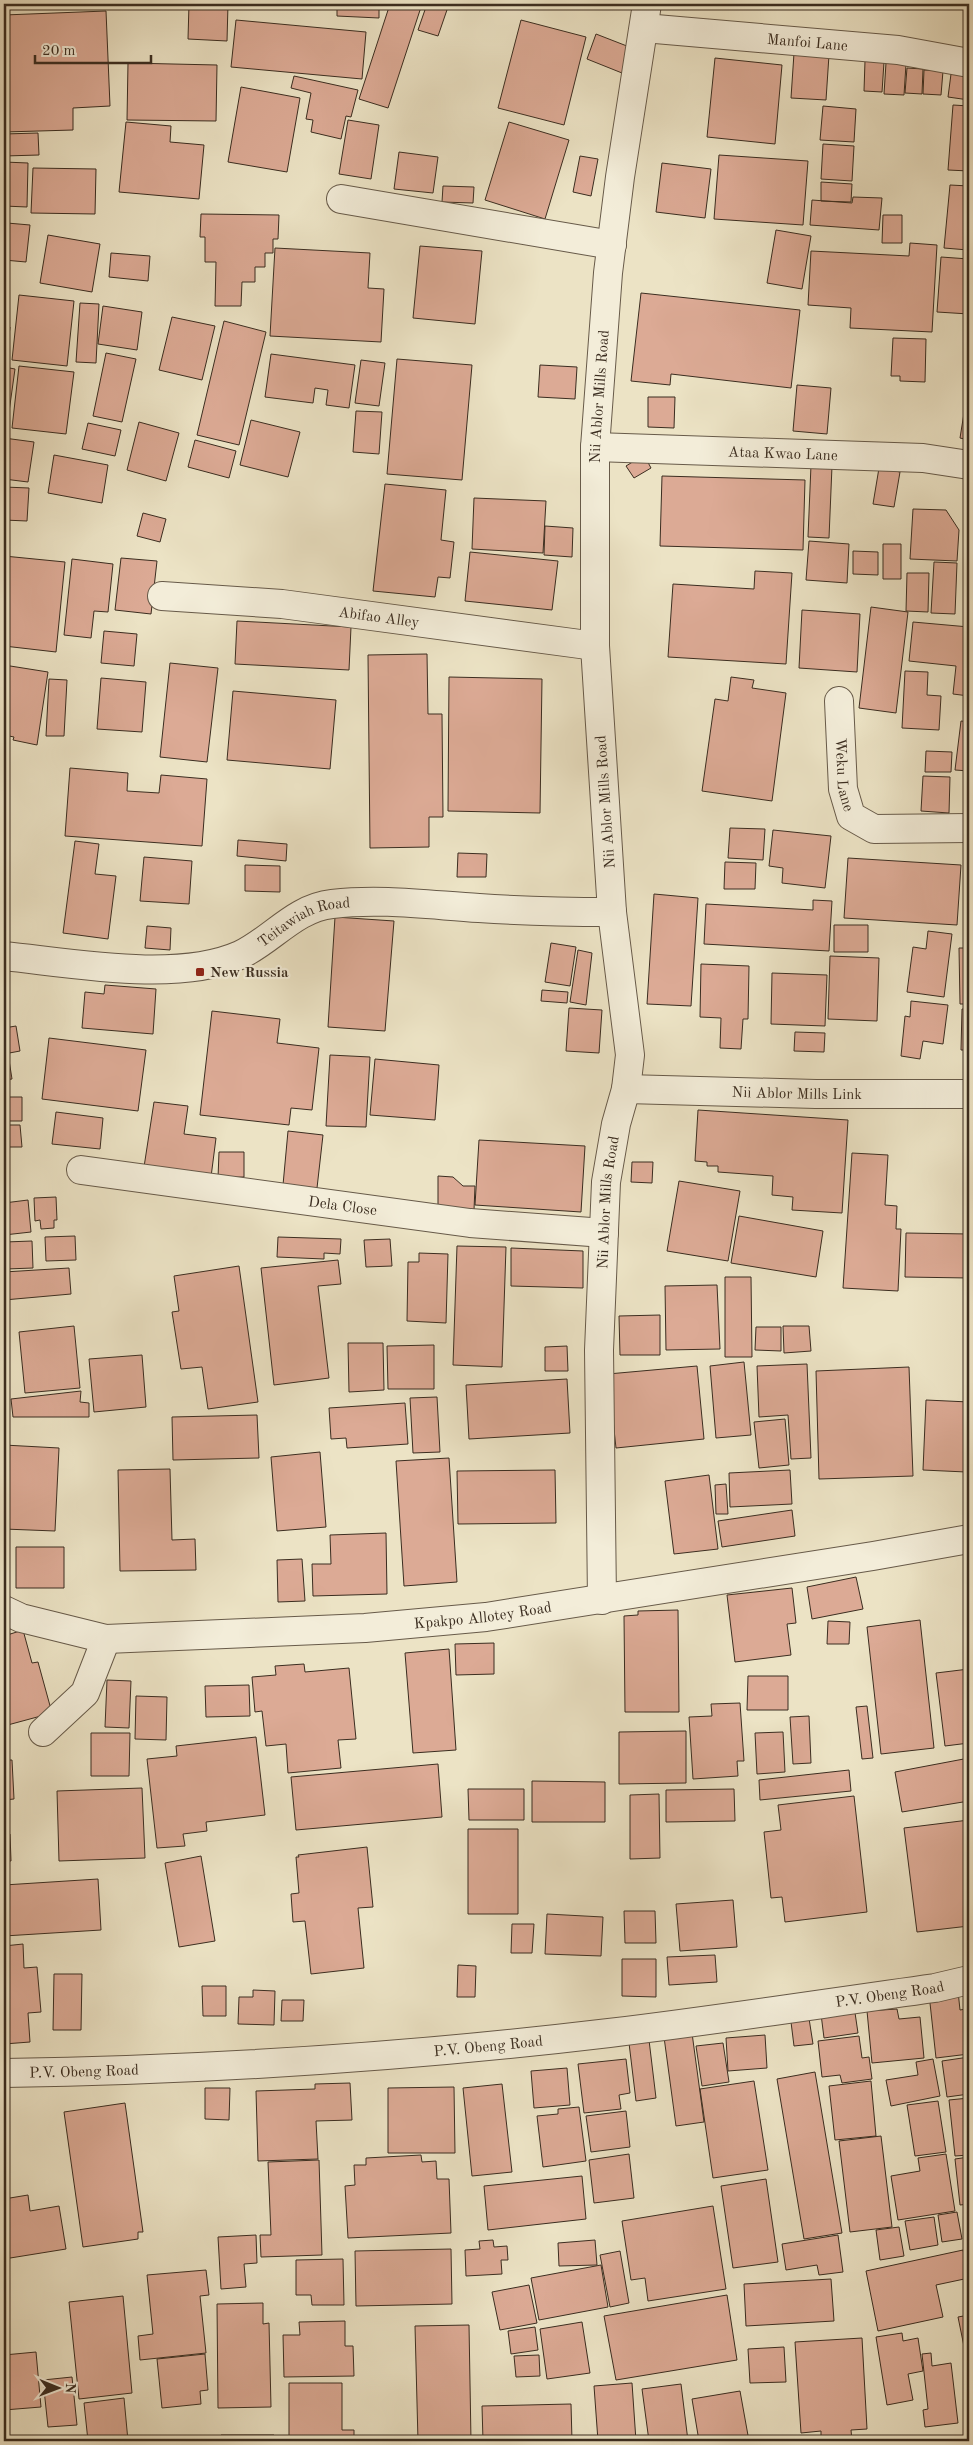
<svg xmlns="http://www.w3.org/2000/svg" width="973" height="2445" viewBox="0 0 973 2445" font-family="'Old Standard TT',serif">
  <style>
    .building { fill: #dcaa95; stroke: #3b2d20 }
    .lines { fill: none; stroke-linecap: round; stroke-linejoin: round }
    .minor-casing { stroke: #675a49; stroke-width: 30 }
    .minor { stroke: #f3edd9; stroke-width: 28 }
    .poi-dot { fill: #8f2418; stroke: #f3edd9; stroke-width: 2 }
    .labels { text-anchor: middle; stroke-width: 4.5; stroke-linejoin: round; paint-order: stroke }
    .street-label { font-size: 15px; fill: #3b2d20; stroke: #f3edd9 }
    .poi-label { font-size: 15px; font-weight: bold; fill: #3b2d20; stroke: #f3edd9; text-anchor: start }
  </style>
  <rect width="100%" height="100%" fill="#ece3c5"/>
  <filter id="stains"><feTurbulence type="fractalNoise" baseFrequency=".004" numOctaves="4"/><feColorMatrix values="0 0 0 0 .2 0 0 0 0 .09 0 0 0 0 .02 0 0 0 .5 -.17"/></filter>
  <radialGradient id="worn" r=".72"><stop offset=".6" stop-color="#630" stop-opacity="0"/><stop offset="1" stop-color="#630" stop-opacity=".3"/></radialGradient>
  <path class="building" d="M189,4H228L227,41L188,39Z
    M337,4H379V18L337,16Z
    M390,4H422L388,108L359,99Z
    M427,4H449L438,36L418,30Z
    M106,11L110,106L73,108V130L4,132V15Z
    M236,20L366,32L362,79L231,67Z
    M521,20L586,37L564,125L498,108Z
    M596,34L632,48L622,73L587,59Z
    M794,53L829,55L826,100L791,98Z
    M715,58L782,65L775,144L707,137Z
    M865,61L884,62L882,92L864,91Z
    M128,63L217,65L216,121L127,120Z
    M886,63L906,64L904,95L884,94Z
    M907,68L923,69L922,94L905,93Z
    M924,70L943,71L941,95L923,94Z
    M951,74L969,76V100L948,97Z
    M294,76L358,90L351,117L346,116L341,139L311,132L313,120L306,119L311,93L291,88Z
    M241,87L300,98L287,172L228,162Z
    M953,105L969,106V171L948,170Z
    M823,106L856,109L854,142L820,140Z
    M348,120L379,125L371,179L339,174Z
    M126,122L171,126L170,142L204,145L199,199L119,192Z
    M509,122L569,140L545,219L485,200Z
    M38,133L39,155L4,156V134Z
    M823,144L854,146L852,181L821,179Z
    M399,152L438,157L433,193L394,189Z
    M719,155L808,161L803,225L714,219Z
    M580,156L598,159L591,196L573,192Z
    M4,162L28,163L27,207L4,206Z
    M662,163L711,169L705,218L656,212Z
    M33,168L96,169L95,214L31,213Z
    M821,182L852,184L851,202L821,201Z
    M950,185L969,186L968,250L944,248Z
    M443,186L474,187L473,203L442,202Z
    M853,197L882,198L879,230L810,225L812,200L852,203Z
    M201,214L279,215L278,239H273V253H265V267H255V282H242L241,306H215L216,262H205V237H200Z
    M883,215H902V243H882Z
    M7,223L30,225L26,262L4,260Z
    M776,230L811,236L802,289L767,283Z
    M48,235L100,244L92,292L40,283Z
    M910,243L937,245L932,332L850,328L851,308L808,305L811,251L909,256Z
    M420,246L482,251L475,324L413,318Z
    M275,248L370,253L368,288L384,289L381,342L270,336Z
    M111,253L150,256L148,281L109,277Z
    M941,257L969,259V314L937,312Z
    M641,293L800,310L791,388L671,374L670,385L631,381Z
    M19,295L74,301L67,366L12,360Z
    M80,303L99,304L96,363L76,362Z
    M103,306L142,312L137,350L98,344Z
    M172,317L215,326L202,380L159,370Z
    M224,321L266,332L239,445L197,435Z
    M4,326L10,327L7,355H4Z
    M893,338L926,339L925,382L900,381V376H891Z
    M106,353L136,359L122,422L93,416Z
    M271,354L355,365L349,408L326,405L328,390L315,388L313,403L265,397Z
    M397,359L472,365L462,480L387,474Z
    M361,360L385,363L379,406L355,403Z
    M540,365L577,367L575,399L538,397Z
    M19,366L74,372L66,434L12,428Z
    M4,367L15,369L9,412L4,411Z
    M969,382V440L960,438Z
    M797,385L831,388L827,434L793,431Z
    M648,397H675L674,428L648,427Z
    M356,411L382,412L379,454L353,452Z
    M251,420L300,432L288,477L240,465Z
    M139,422L179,433L166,481L127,470Z
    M88,423L121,430L115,456L82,449Z
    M4,438L34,442L28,482L4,479Z
    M195,440L236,451L229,478L188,467Z
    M54,455L108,465L102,503L48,493Z
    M644,455L651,468L634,478L626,466Z
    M811,465L832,466L829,538L808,537Z
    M879,468L900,472L894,507L873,504Z
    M662,476L805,480L803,550L660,546Z
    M385,484L446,490L441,540L454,542L450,578L438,577L435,597L373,591Z
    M4,487L29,488L27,521L4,520Z
    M474,498L546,501L543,553L472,549Z
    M913,509L946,510L959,530L957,561L910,559Z
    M143,513L166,519L160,542L137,536Z
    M545,526L573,528L572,557L544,555Z
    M809,541L849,544L847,583L806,580Z
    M883,544H901V579H883Z
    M853,551L878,552V575L853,574Z
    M470,552L558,561L552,610L465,601Z
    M4,556L65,562L56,652L4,646Z
    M121,558L157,561L151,614L115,610Z
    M72,559L113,564L108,612L94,611L91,638L64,635Z
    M934,562L957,563L955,614L931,613Z
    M755,571L792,573L786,664L668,657L673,584L754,589Z
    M907,573H929L928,612L906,611Z
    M871,607L908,612L896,713L859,708Z
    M802,610L860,614L857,672L799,668Z
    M237,621L351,627L349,670L235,664Z
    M913,622L969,627V696L953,694L956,666L909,661Z
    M104,631L137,634L134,666L101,663Z
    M427,654L428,714H442L443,817H429V847L370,848L368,655Z
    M170,663L218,668L207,762L160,757Z
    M4,665L48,672L37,745L13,740L14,737L4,735Z
    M905,671L928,672L927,695L941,696L939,730L902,728Z
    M449,677L542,679L540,813L448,811Z
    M731,677L754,680L752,688L786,693L772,801L702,791L715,699L728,701Z
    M101,678L146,682L142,732L97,729Z
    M49,679L67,680L64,736H46Z
    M233,691L336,700L330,769L227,760Z
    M961,721L969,722V771L955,770Z
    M926,751L952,752L951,772H925Z
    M70,768L128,773L127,791L159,793L161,775L207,779L202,846L65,836Z
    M923,776L950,777L949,813L921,811Z
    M730,828L765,829L763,860L728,858Z
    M773,830L831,836L825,888L782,883L783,868L769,866Z
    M238,840L287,844L286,861L237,856Z
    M75,841L99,844L95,874L116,876L108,939L63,933Z
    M458,853L487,854L486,877H457Z
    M144,857L192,861L189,904L140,901Z
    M848,858L961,865L957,925L844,918Z
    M725,862L756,863L755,889H724Z
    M245,865L280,866V892L245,891Z
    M654,894L698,898L691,1006L647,1004Z
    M813,900L832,901L829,951L704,944L706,904L813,910Z
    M969,909V947L965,948V910Z
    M335,917L394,921L385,1031L328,1027Z
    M834,925H868V952H834Z
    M147,926L171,928L170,950L145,948Z
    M928,931L952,934L944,997L907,992L913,947L926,949Z
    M551,943L576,947L570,986L545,982Z
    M959,948H969V1004H960Z
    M578,950L592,953L586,1005L570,1002Z
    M830,956L879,958L877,1021L828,1019Z
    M701,964L749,966L748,1019H743L741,1049L720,1048L721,1018L700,1017Z
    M772,973L827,975L825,1026L771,1024Z
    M105,985L156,989L153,1034L82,1028L85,992L104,994Z
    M542,990L568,992L567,1003L541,1001Z
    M911,1001L948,1005L943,1044L923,1041L920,1059L901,1056L905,1016L910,1017Z
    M569,1008L602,1010L599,1053L566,1051Z
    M962,1009H969V1050H961Z
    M212,1011L280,1019L277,1043L319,1048L312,1110L291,1108L289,1125L200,1115Z
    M16,1026L20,1051L4,1054V1028Z
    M795,1032L825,1033L824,1052L794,1051Z
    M49,1038L146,1050L138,1111L42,1099Z
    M330,1055L370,1057L366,1127L326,1126Z
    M375,1059L439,1065L435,1120L370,1115Z
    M9,1060L12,1079L4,1080V1061Z
    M4,1097H22V1121H4Z
    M154,1102L188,1106L184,1134L216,1138L211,1177L144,1167Z
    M698,1110L848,1120L842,1213L792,1210L793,1197L772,1195L773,1176L718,1172V1166H707V1162L695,1161Z
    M56,1112L103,1118L100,1149L52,1144Z
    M4,1125H20L22,1147H4Z
    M288,1131L323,1135L317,1188L283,1185Z
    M479,1140L585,1146L581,1212L475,1205Z
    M219,1152H244V1177L218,1178Z
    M852,1153L888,1155L885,1205L897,1206L896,1229H901L898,1291L843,1288Z
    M632,1162H653L652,1183L631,1182Z
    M438,1176L453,1177L463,1186H475L474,1210L438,1209Z
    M679,1181L740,1191L728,1261L667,1251Z
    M56,1197L57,1220H54V1228L41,1229L40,1220L35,1221L34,1198Z
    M28,1200L31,1232L4,1235V1203Z
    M739,1216L823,1231L816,1277L731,1263Z
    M906,1233L969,1234V1278L905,1277Z
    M75,1236L76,1260L46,1261L45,1237Z
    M278,1237L341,1239L340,1254L324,1253V1259L277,1257Z
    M390,1239L392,1266L366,1267L364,1240Z
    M32,1241L33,1268L6,1269L5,1242Z
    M457,1246L506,1247L502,1367L453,1365Z
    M511,1248L583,1251V1288L511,1286Z
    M419,1253L448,1254L446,1323L407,1321L408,1262H419Z
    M338,1260L341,1284L318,1286L329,1378L274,1385L261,1268Z
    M239,1266L258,1402L208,1409L202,1367L181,1369L172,1312L179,1311L174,1276Z
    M69,1268L71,1294L4,1300V1272Z
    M725,1277H751L752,1357H725Z
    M717,1285L720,1349L666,1350L665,1286Z
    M660,1315V1355H620L619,1316Z
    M74,1326L80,1388L25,1393L19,1332Z
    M783,1326H809L811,1351L784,1353Z
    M756,1327H781V1351L755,1350Z
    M348,1343H383L384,1390L349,1392Z
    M434,1345V1389H388L387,1346Z
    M567,1346L568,1371H545V1347Z
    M142,1355L146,1407L94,1412L89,1359Z
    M744,1362L751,1435L716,1438L710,1366Z
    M807,1364L811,1458L791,1459L788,1415L759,1417L757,1366Z
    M697,1366L704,1439L616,1448L608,1374Z
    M909,1367L913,1476L819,1479L816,1371Z
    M567,1379L570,1433L469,1439L466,1385Z
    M81,1391L80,1402L89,1403V1417H13L11,1399Z
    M437,1397L440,1452L413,1453L410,1398Z
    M926,1400L969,1402L966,1472L923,1470Z
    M405,1403L408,1444L347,1448L346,1438L331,1439L329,1408Z
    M257,1415L259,1458L173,1460L172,1417Z
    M785,1419L789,1465L759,1468L754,1422Z
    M4,1445L59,1448L55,1531L4,1529Z
    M320,1452L326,1527L277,1531L271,1457Z
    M449,1458L457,1582L404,1586L396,1461Z
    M170,1469L172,1540L195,1539L196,1570L120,1571L118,1470Z
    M555,1470L556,1523L458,1524L457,1471Z
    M790,1470L792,1504L730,1507L729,1473Z
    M709,1475L718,1549L674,1554L665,1481Z
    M726,1484L728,1514H716L715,1485Z
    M792,1510L795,1536L722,1547L718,1521Z
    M386,1533L387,1594L313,1596L312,1564H331L330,1535Z
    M16,1547H64V1588H16Z
    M302,1559L305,1601L278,1602L277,1560Z
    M856,1577L863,1609L812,1619L807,1587Z
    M792,1588L796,1623L787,1624L791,1655L735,1662L727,1595Z
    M678,1610L679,1712H625L624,1616L638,1615V1611Z
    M920,1620L934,1748L881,1754L867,1627Z
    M828,1621L850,1622L849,1644H827Z
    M23,1630L32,1663L38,1662L52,1713L4,1726V1636Z
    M494,1643V1674L456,1675L455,1644Z
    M449,1649L456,1750L413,1753L405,1653Z
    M304,1664L305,1672L349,1668L356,1739L338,1740L341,1768L288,1773L286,1744L266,1746L262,1711L255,1712L252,1677L276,1675L275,1666Z
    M969,1669V1743L945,1746L936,1673Z
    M748,1676H788V1710H747Z
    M107,1680L131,1681L129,1728L105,1727Z
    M249,1685L250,1716L206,1717L205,1686Z
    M136,1696L167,1697L166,1740L135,1739Z
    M740,1703L744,1761H737L738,1776L693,1779L689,1717L712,1716L711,1704Z
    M867,1706L873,1758L862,1759L856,1707Z
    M809,1716L811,1763L793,1764L790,1717Z
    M686,1731V1783L619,1784V1732Z
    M783,1732L785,1772L757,1774L755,1733Z
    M91,1733H130L129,1776H91Z
    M256,1737L265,1815L206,1822L207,1831L183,1834L185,1846L157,1848L147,1759L177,1756L176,1746Z
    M969,1758V1801L902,1812L895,1772Z
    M4,1760H12L14,1799L4,1800Z
    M438,1764L442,1817L296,1830L291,1777Z
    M849,1770L851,1791L760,1800L759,1780Z
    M532,1781L605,1782V1822H532Z
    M142,1788L145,1858L59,1861L57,1791Z
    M468,1789H524V1820H469Z
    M734,1789L735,1821L666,1822V1790Z
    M659,1794L660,1858L630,1859V1795Z
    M854,1796L867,1912L785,1922L782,1897L771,1898L764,1832L781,1830L778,1805Z
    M969,1820V1926L917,1932L904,1828Z
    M468,1829H518V1914H468Z
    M4,1834H10L11,1861H4Z
    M367,1847L373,1907L358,1908L364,1968L311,1974L305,1921L293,1922L291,1894L299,1893L296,1857H299L298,1855Z
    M201,1856L215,1941L179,1947L165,1863Z
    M98,1879L101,1930L4,1936V1885Z
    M733,1900L737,1947L680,1951L676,1904Z
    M624,1911H655L656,1943H625Z
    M547,1914L603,1917L601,1956L545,1954Z
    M512,1924H534L532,1953H511Z
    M23,1944L24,1968L37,1967L41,2012L28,2013L30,2042L4,2044V1946Z
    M715,1955L717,1982L669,1985L667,1957Z
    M622,1959H656V1997L622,1996Z
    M458,1965L476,1966L475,1997H457Z
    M54,1974H82L81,2030H53Z
    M202,1986H226V2016H203Z
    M253,1990L275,1991L274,2025L238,2024L239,1997H253Z
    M958,1991L960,2010L966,2009L969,2054L936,2058L929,1994Z
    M282,2000H304L303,2021H281Z
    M854,2006L858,2033L824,2038L821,2014Z
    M897,2009L899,2019L920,2017L924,2058L872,2063L867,2011Z
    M808,2012L813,2044L794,2046L790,2014Z
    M692,2033L704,2122L676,2126L664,2037Z
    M765,2035L767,2068L728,2071L726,2038Z
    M859,2036L862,2058L869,2057L872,2079L842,2083L840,2075L822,2077L818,2041Z
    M649,2040L656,2098L636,2101L629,2043Z
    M723,2043L729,2082L702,2086L696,2046Z
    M969,2057V2094L947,2097L942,2061Z
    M626,2059L630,2093L619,2095L621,2109L584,2113L578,2064Z
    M933,2059L940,2096L891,2106L886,2080L918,2075L916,2062Z
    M567,2068L570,2105L534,2108L531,2071Z
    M815,2072L842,2233L804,2239L777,2079Z
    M754,2081L768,2170L713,2178L700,2089Z
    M871,2081L876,2136L835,2140L829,2086Z
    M350,2083L352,2120L316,2121L318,2159L258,2161L256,2091L315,2089V2084Z
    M502,2084L512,2172L472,2176L463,2088Z
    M454,2087L455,2153H388V2088Z
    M205,2088H230L229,2120L205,2119Z
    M969,2098V2155L955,2156L949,2100Z
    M938,2101L946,2152L915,2156L907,2105Z
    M125,2103L143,2232H138V2239L83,2247L64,2112Z
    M579,2107L586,2161L543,2167L537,2116L558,2114V2109Z
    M626,2111L630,2147L591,2152L586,2116Z
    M881,2136L892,2227L850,2232L839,2141Z
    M629,2154L634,2198L594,2203L589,2160Z
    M946,2154L955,2211L898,2220L891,2176L920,2171L918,2158Z
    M421,2155L422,2162L436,2161L437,2179H449L451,2233L348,2238L345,2186L355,2185L354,2165H366V2158Z
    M969,2157V2204L960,2205L955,2159Z
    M319,2160L322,2255L261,2257L260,2235H271L268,2162Z
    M582,2176L586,2219L488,2230L484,2186Z
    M766,2179L778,2262L733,2268L721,2186Z
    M28,2195L30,2211L59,2206L66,2249L4,2259V2199Z
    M713,2206L726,2289L648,2301L645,2278L631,2280L622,2221Z
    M969,2208V2232H968L965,2209Z
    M957,2212L962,2239L942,2242L938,2215Z
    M934,2217L938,2245L910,2250L905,2221Z
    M899,2227L904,2256L880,2260L876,2230Z
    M256,2235L257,2263L244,2264L246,2287L221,2289L218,2237Z
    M838,2235L843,2272L819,2275L817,2265L786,2270L782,2244Z
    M493,2240L494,2247L507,2246L508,2260H501L502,2274L466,2276L465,2250L480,2249L479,2241Z
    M595,2240L597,2265L559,2266L558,2243Z
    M451,2249L452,2304L356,2306L355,2251Z
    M963,2250L969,2278L936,2285L943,2317L878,2331L866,2271Z
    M620,2251L629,2303L610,2307L600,2255Z
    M343,2259L344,2305H312L311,2295H296V2260Z
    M601,2265L608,2307L539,2320L531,2278Z
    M206,2270L209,2295L200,2296L206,2353L140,2360L138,2336L153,2334L147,2275Z
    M831,2279L834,2321L746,2326L744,2284Z
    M529,2285L537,2323L500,2330L492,2292Z
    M727,2295L737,2360L616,2380L604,2316Z
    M123,2296L132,2393L79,2399L69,2302Z
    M263,2303V2324L269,2323L271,2407L218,2408L217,2304Z
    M969,2315V2365L968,2366L958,2317Z
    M345,2321V2346H353L354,2376L284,2377L283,2335H300L299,2322Z
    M582,2322L590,2373L547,2379L540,2329Z
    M469,2325L471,2441H418L415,2326Z
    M535,2327L538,2350L511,2354L508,2331Z
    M902,2333L903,2341L918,2338L923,2371L908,2374L913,2400L887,2405L876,2337Z
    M862,2338L867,2429L851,2430L852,2441H821V2431L801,2433L795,2342Z
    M784,2347L786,2382L750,2383L748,2349Z
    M36,2352L41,2407L4,2410V2355Z
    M931,2353L932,2366L951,2363L958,2423L925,2427L923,2410L928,2409L922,2354Z
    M205,2354L208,2390L200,2391L201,2404L162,2408L157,2359Z
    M539,2355L540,2376L516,2377L514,2356Z
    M72,2377L77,2425L48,2427L43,2380Z
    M289,2383H342V2430H354V2441H289Z
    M632,2383L636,2441H598L594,2386Z
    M681,2384L688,2441H649L642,2389Z
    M740,2391L749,2441H699L692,2399Z
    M124,2398L128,2441H88L84,2403Z
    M571,2404L572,2441H483L482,2406Z
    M221,2435H274V2441H221Z"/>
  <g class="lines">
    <g class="minor-casing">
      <g id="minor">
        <path id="s1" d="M644,28L898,50L969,63"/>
        <path d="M341,199L612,245"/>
        <path id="s2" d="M595,447L923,458L969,465"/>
        <path id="s3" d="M162,596L282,604L595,646"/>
        <path id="s4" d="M839,701L843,789L851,816L874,829L969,828"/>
        <path id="s5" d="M4,956C72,963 177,983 240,955C272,940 295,908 332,904C380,898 430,905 479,908C523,911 567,912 612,912"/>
        <path id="s6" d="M626,1089L816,1094H969"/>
        <path id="s7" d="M81,1170L470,1223L604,1233"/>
        <path id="s8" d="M602,1600L599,1350L606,1182L616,1124L626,1089L630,1055L612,912L595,646V447L608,273L620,177L647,4"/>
        <path id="s9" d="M4,1610L21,1618L106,1639L365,1628L486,1617L873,1556L969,1539"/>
        <path d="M43,1732L85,1693L106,1639"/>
        <path id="s10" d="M4,2073C206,2070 408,2057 609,2033C718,2020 826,2003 935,1988L969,1980"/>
      </g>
    </g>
    <use href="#minor" class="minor"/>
  </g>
  <rect class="poi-dot" x="195" y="967" width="10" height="10" rx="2.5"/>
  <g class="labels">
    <g class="street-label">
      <text dy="5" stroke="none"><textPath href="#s1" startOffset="164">Manfoi Lane</textPath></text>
      <text dy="5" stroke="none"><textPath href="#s8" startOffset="1208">Nii Ablor Mills Road</textPath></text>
      <text dy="5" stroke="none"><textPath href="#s2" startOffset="188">Ataa Kwao Lane</textPath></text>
      <text dy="5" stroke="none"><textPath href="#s3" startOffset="218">Abifao Alley</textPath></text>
      <text dy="5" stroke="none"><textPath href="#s4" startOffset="74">Weku Lane</textPath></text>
      <text transform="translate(605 802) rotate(-94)" y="5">Nii Ablor Mills Road</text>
      <text dy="5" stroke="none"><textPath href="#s5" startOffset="312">Teitawiah Road</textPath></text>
      <text dy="5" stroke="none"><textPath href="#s6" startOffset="171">Nii Ablor Mills Link</textPath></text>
      <text dy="5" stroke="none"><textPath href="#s8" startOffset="398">Nii Ablor Mills Road</textPath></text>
      <text dy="5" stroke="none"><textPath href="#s7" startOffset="264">Dela Close</textPath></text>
      <text dy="5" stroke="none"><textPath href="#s9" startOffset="484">Kpakpo Allotey Road</textPath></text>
      <text dy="5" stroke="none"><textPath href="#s10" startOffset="890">P.V. Obeng Road</textPath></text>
      <text dy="5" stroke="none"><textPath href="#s10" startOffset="485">P.V. Obeng Road</textPath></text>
      <text dy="5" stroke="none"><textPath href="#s10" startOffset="80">P.V. Obeng Road</textPath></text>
    </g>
    <g class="poi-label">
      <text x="210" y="977">New Russia</text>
    </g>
  </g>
  <rect width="973" height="2445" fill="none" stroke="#ece3c5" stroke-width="20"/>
  <rect x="5" y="5" width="963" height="2435" fill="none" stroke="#3b2d20" stroke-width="2.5"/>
  <rect x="10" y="10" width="953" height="2425" fill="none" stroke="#3b2d20"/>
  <g transform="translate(58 2388) rotate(91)" stroke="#f3edd9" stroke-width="4" paint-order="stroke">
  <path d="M0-4L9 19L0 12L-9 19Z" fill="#3b2d20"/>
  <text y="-8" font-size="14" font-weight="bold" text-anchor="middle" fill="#3b2d20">N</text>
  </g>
  <path d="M35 55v8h116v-8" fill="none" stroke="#3b2d20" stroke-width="2.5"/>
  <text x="42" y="55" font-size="15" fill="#3b2d20" stroke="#f3edd9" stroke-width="4" paint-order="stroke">20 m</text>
  <rect width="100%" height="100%" filter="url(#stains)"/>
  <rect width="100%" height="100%" fill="url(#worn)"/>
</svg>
